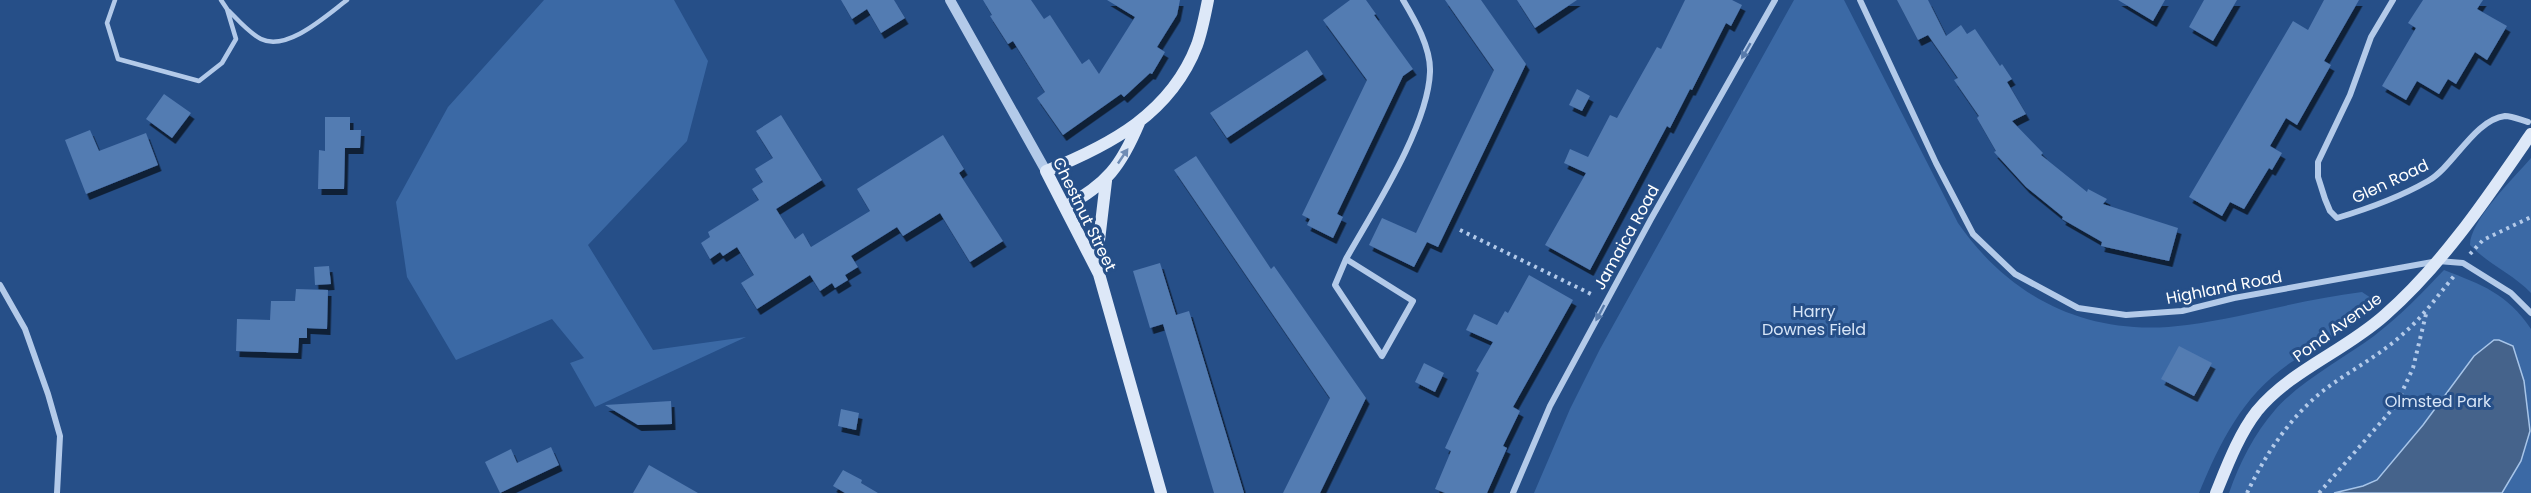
<svg xmlns="http://www.w3.org/2000/svg" width="2531" height="493" viewBox="0 0 2531 493" font-family="Poppins,sans-serif">
  <style>
    .green { fill: #3b69a5 }
    .water { fill: #45638b; stroke: #a7c5e9; stroke-width: 1.5 }
    .building { fill: #537bb2; filter: url(#shadow) }
    .lines { fill: none; stroke-linecap: round; stroke-linejoin: round }
    .path { stroke: #b3cae9; stroke-width: 4; stroke-dasharray: 3 4.5; stroke-linecap: butt }
    .service { stroke: #b3cae9; stroke-width: 4.5 }
    .minor { stroke: #b3cae9; stroke-width: 6 }
    .tertiary { stroke: #b3cae9; stroke-width: 10 }
    .secondary { stroke: #dde8f8; stroke-width: 12 }
    .oneway { fill: #577aaa }
    .oneway2 { fill: #6f8cb5 }
    .labels { text-anchor: middle; stroke-width: 6; stroke-linejoin: round; paint-order: stroke }
    .street-label { font-size: 16px; fill: #fff; stroke: #264f88 }
    .park-label { font-size: 16px; fill: #d7e5f7; stroke: #264f88 }
  </style>
  <defs>
    <filter id="shadow"><feDropShadow dx="3.5" dy="6" stdDeviation="0" flood-color="#0009"/></filter>
  </defs>
  <rect width="100%" height="100%" fill="#264f88"/>
  <path class="green" d="M544,0H674L708,61L687,141L588,245L653,350L746,337L595,407L570,363L584,358L552,319L456,360L407,277L396,202L448,107Z
    M1794,0H1844L1958,223C2012,301 2092,338 2187,325C2246,317 2303,299 2362,292L2371,298L2370,309C2348,332 2317,346 2290,363C2243,395 2220,442 2199,493H1534L1570,409L1600,349Z
    M2531,158V293C2513,274 2488,264 2470,245C2470,220 2514,178 2531,158Z
    M2444,270C2482,285 2507,293 2531,329V493H2229C2240,462 2254,434 2275,410C2299,382 2344,358 2374,336C2400,316 2422,293 2444,270Z"/>
  <path class="water" d="M2494,340H2499L2513,346L2524,381L2530,431L2521,461L2502,493H2334L2363,486L2377,480L2423,425L2474,356Z"/>
  <path class="building" d="M841,0H894L905,18L881,33L867,9L852,19Z
    M983,0H1031L1044,19L1050,15L1082,64L1089,59L1099,74L1135,17L1107,0H1180L1177,15L1157,47L1165,52L1152,74L1150,73L1124,97L1121,94L1063,135L1037,98L1045,92L1013,41L1008,44L990,16L992,15Z
    M1350,0H1366L1376,14L1374,15L1413,69L1403,76L1337,214L1343,217L1333,238L1307,225L1310,219L1302,215L1367,80L1323,20Z
    M1445,0H1481L1526,64L1438,247L1427,242L1414,267L1369,245L1382,218L1416,233L1494,70Z
    M1517,0H1577L1535,28Z
    M1685,0H1732L1742,5L1731,26L1726,23L1692,90L1690,89L1670,128L1667,126L1590,270L1545,245L1586,173L1564,163L1570,149L1588,157L1610,115L1617,118L1657,47L1661,49Z
    M1897,0H1928L1946,36L1961,25L1967,34L1975,29L2000,66L2002,64L2012,79L2007,82L2026,114L2012,121L2043,153L2041,155L2087,192L2088,189L2107,199L2103,204L2178,228L2169,261L2101,246L2102,242L2062,219L2063,217L2026,187L1994,152L1996,151L1977,118L1979,116L1954,80L1958,78L1928,35L1918,40Z
    M2118,0H2165L2153,21Z
    M2204,0H2237L2213,41L2189,27Z
    M2324,0H2359L2324,61L2331,65L2297,125L2286,118L2270,146L2282,153L2272,170L2269,168L2244,209L2230,202L2222,216L2189,197L2293,21L2308,30Z
    M2423,0H2483L2477,9L2507,26L2487,60L2475,52L2456,84L2448,79L2439,94L2417,81L2406,100L2382,86L2416,28L2408,23Z
    M1307,50L1323,74L1227,138L1210,113Z
    M1577,89L1590,96L1582,111L1569,105Z
    M164,94L191,113L172,138L146,119Z
    M781,115L822,180L776,209L795,239L803,233L811,247L870,211L857,189L943,135L964,169L959,173L1003,241L970,262L940,213L903,236L897,227L851,256L858,267L845,275L848,280L835,288L832,283L820,291L810,275L757,309L741,283L754,275L737,247L723,256L720,252L710,259L701,243L710,237L708,232L759,200L752,189L763,182L755,169L773,158L756,131Z
    M325,117H350V130H361L360,148H345L344,189H318L319,150L325,151Z
    M90,130L99,151L146,133L158,165L86,194L65,140Z
    M1196,156L1271,269L1274,266L1366,398L1320,493H1283L1330,398L1174,170Z
    M1160,263L1176,315L1189,311L1244,493H1214L1163,324L1150,328L1133,271Z
    M329,266L331,284L315,285L314,267Z
    M1529,275L1573,300L1513,407L1520,411L1503,446L1507,448L1487,493H1445L1435,489L1451,451L1445,448L1479,373L1476,371L1493,342L1466,330L1474,314L1497,325L1505,311L1508,313Z
    M296,289L328,290L327,329L307,328V338H299L298,353L236,351L237,319L270,320L271,301H295Z
    M2179,346L2212,363L2194,396L2161,379Z
    M1424,363L1444,373L1435,392L1415,382Z
    M671,401L672,424L638,425L605,405Z
    M841,409L859,413L856,430L838,426Z
    M551,447L559,465L500,493L485,462L511,449L517,463Z
    M649,465L698,493H633Z
    M843,470L862,480L861,483L878,493H845L833,486Z"/>
  <g class="lines">
    <path class="path" d="M1460,230L1591,294
      M2470,254L2483,240L2531,217
      M2247,493C2266,453 2292,414 2328,387C2353,369 2380,355 2403,334C2423,317 2438,295 2455,275
      M2319,493L2396,405L2413,368L2427,310"/>
    <path class="service" d="M115,0L107,23L118,59L199,81L222,63L236,39L227,9L221,0
      M229,11C238,20 249,33 261,39C287,52 327,15 347,0"/>
    <path class="minor" d="M1860,0L1936,163L1973,234L2015,274L2078,308L2126,315L2182,311L2234,298L2438,261L2463,263L2511,293L2531,313
      M2393,0L2371,37L2350,95L2318,162V177L2325,199L2330,211L2337,218C2367,209 2400,197 2428,181C2454,166 2474,120 2505,116C2512,116 2521,120 2528,122
      M1346,259C1373,211 1428,127 1430,72C1431,48 1415,20 1403,0
      M1346,259L1413,301L1382,356L1335,285Z
      M0,285L25,329L48,394L60,436L57,493
      M1513,493L1550,406L1651,219L1775,0"/>
    <path class="tertiary" d="M950,0L1046,171"/>
    <path class="secondary" d="M1065,207C1107,184 1121,166 1139,123
      M1096,266L1106,181
      M1161,493L1099,274L1046,171C1111,145 1171,113 1197,45C1202,31 1205,15 1208,0
      M2216,493C2227,466 2239,434 2257,411C2291,370 2345,351 2385,315C2443,264 2487,198 2531,134"/>
  </g>
  <defs><path id="oneway-solid" d="M-6-.8H1V-3.2L6.5 0L1 3.2V.8H-6Z" transform="scale(1.5)"/></defs>
  <g class="oneway">
    <use href="#oneway-solid" transform="translate(1746 51) rotate(120)"/>
    <use href="#oneway-solid" transform="translate(1600 313) rotate(118)"/>
  </g>
  <use class="oneway2" href="#oneway-solid" transform="translate(1123 156) rotate(-56)"/>
  <g class="labels">
    <g class="street-label">
      <text transform="translate(2390 181) rotate(-25)" y="6">Glen Road</text>
      <text transform="translate(1085 214) rotate(64)" y="6">Chestnut Street</text>
      <text transform="translate(1626 237) rotate(-61)" y="6">Jamaica Road</text>
      <text transform="translate(2224 287) rotate(-11)" y="6">Highland Road</text>
      <text transform="translate(2337 327) rotate(-36)" y="6">Pond Avenue</text>
    </g>
    <g class="park-label">
      <text x="1814" y="317">Harry<tspan x="1814" dy="18">Downes Field</tspan></text>
      <text x="2438" y="407">Olmsted Park</text>
    </g>
  </g>
</svg>
